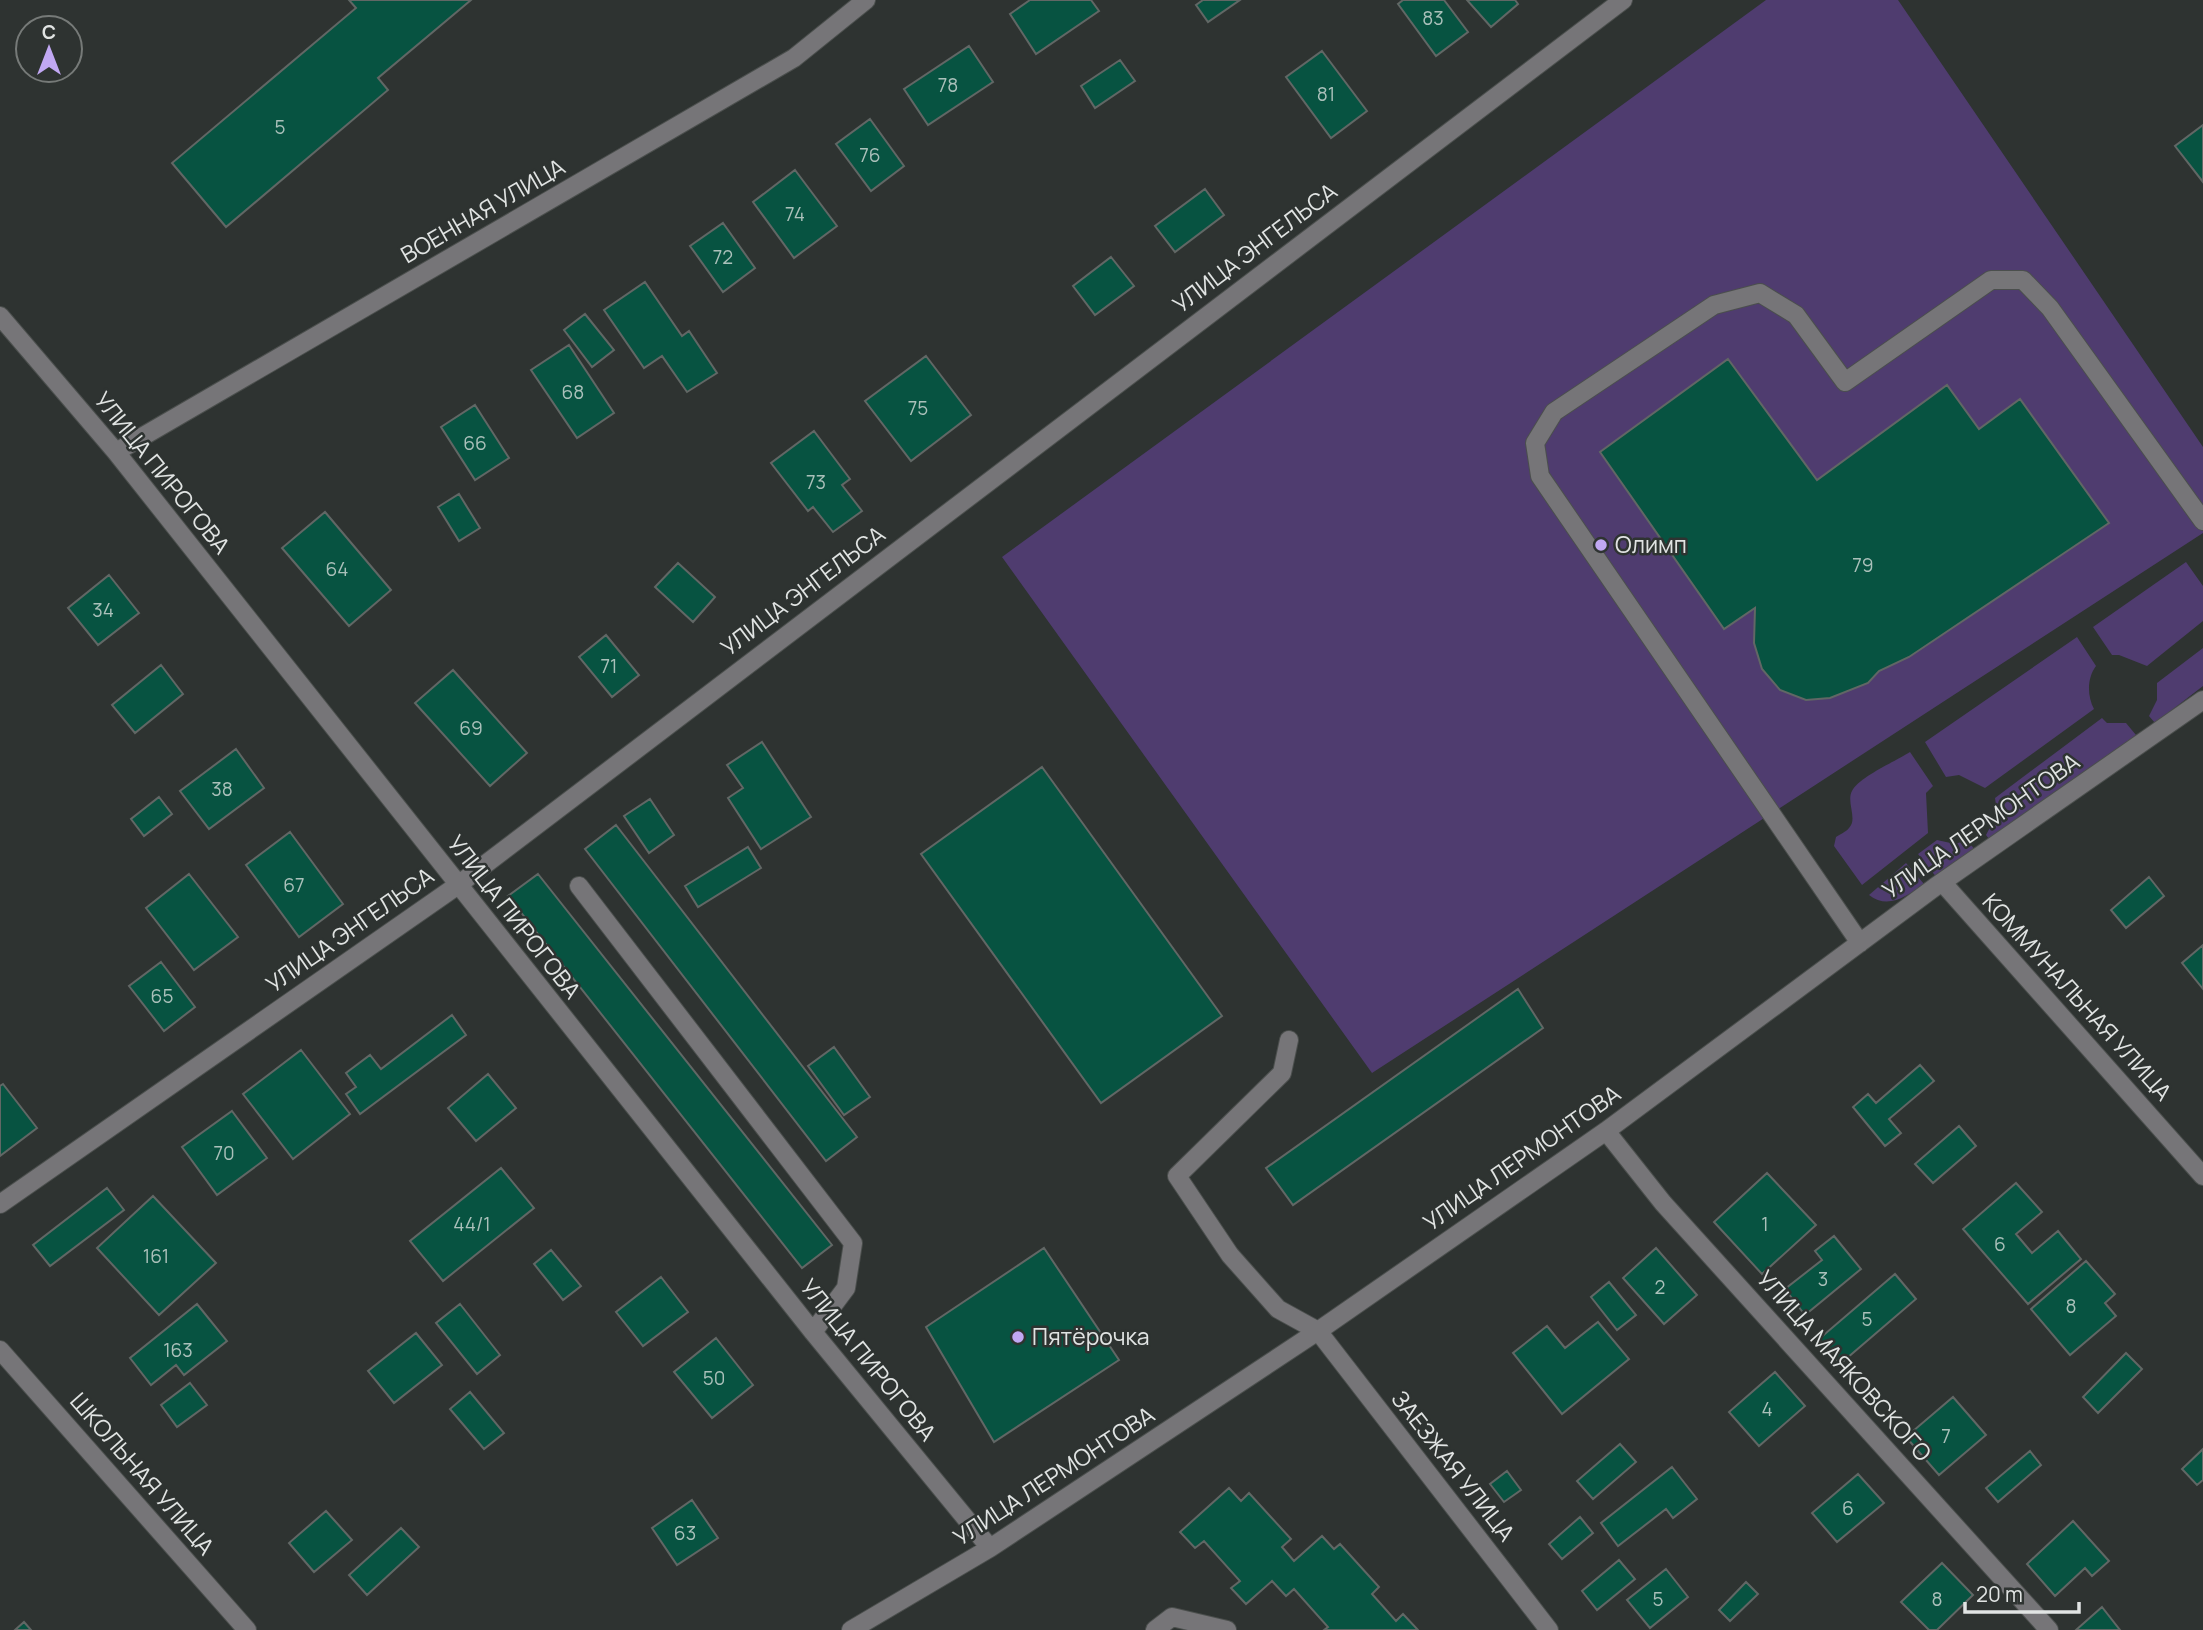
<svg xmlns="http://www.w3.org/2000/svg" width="2203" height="1630" viewBox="0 0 2203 1630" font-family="Manrope,sans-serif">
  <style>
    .green { fill: #4f3c6f }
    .building { fill: #075341; stroke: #616765; stroke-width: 2 }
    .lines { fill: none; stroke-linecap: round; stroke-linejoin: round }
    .minor-casing { stroke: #4b4f4d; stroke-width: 20 }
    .minor { stroke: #767578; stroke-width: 18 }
    .poi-dot { fill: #c1a8f3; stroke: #2e3331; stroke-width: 2.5 }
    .labels { text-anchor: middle; stroke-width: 5; stroke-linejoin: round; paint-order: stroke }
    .number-label { font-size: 19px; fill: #aac0ba }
    .street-label { font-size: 23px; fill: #e1e4e3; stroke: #2e3331 }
    .poi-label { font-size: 23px; fill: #e1e4e3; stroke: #2e3331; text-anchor: start }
  </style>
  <rect width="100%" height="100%" fill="#2e3331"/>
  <path class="green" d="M1766,0H1898L2203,447V533L1372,1073L1002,557Z
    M2186,562L2203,586V621L2147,666L2119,655H2112L2093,627Z
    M2077,637L2096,666C2087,678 2087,696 2094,709L1985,788L1959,775L1946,777L1925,742Z
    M2203,648V686L2155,723L2149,716L2157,700V683Z
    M2102,718L2107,723H2126L2136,735L1992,843L1986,835C1993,822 1998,813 1995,798Z
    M1910,752L1933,786L1926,793L1928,833L1862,885L1834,846L1836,837C1840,834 1846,832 1849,828C1858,819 1846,802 1852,791C1859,777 1896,761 1910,752Z
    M1937,840L1955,844L1967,840L1976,851L1937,878L1918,854Z
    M1906,863L1924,884C1907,896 1888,910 1869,895Z"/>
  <path class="building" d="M349,0H471L378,78L388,90L226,227L172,163L356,8Z
    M1030,0H1091L1099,11L1036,54L1010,14Z
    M1203,0H1240L1208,22L1196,5Z
    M1403,0H1444L1468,32L1436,56L1398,4Z
    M1467,0H1515L1518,4L1491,27Z
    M969,46L993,82L928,125L904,89Z
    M1322,51L1367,111L1331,138L1286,77Z
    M1120,60L1135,81L1095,108L1081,86Z
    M870,119L904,166L871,191L836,144Z
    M2203,125V182L2175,146Z
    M795,170L837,226L794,258L753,202Z
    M1205,189L1224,215L1175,252L1155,226Z
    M723,223L755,268L723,292L690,246Z
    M1111,257L1134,286L1095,315L1073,286Z
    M645,282L682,336L689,331L717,373L687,392L662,356L644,368L604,310Z
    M585,314L614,350L592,367L564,330Z
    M569,345L614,413L577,438L531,370Z
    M926,356L971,415L911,461L865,401Z
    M1728,359L1817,480L1947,385L1979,429L2020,399L2109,523L1909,657L1879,671L1868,683L1830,698L1806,700L1780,690L1762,669L1754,643L1755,608L1724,629L1600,452Z
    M475,405L509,458L475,480L441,427Z
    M814,431L850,479L842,485L862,511L833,532L813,507L808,511L771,463Z
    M459,494L480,528L459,541L438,507Z
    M325,512L391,590L349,626L282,548Z
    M678,563L715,597L693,622L655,587Z
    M109,575L139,613L98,645L68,608Z
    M606,635L639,675L612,697L579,657Z
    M161,665L183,694L135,733L112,705Z
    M453,670L527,753L490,786L415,703Z
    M762,742L811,817L761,849L728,798L743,788L727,765Z
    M236,749L264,788L209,829L180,791Z
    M1042,767L1222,1016L1101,1103L921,854Z
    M159,797L172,814L144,836L131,819Z
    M650,799L674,835L649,853L624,816Z
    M616,825L857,1137L826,1161L585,849Z
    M290,832L343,904L299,937L246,865Z
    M748,847L761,868L698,907L685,886Z
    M189,874L238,937L194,970L146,908Z
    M538,874L832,1245L802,1268L508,896Z
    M2149,877L2164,896L2126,928L2111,910Z
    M2203,945V989L2182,963Z
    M161,962L195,1007L164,1031L129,986Z
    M1518,989L1543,1028L1293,1205L1266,1168Z
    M452,1015L466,1035L360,1114L346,1094L356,1087L346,1073L370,1055L381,1069Z
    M834,1047L870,1097L844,1115L808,1066Z
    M301,1050L350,1114L293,1159L243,1094Z
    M1920,1065L1934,1081L1889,1119L1901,1133L1885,1146L1853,1107L1868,1094L1876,1103Z
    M488,1074L516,1108L476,1141L448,1108Z
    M3,1084L37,1128L0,1156V1086Z
    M232,1111L267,1158L217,1195L182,1147Z
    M1959,1126L1976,1146L1933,1183L1915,1164Z
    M501,1168L534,1208L443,1281L410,1241Z
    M1767,1173L1816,1225L1762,1274L1714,1222Z
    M2016,1183L2042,1212L2016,1234L2032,1253L2058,1231L2081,1259L2028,1304L1963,1229Z
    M107,1188L124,1210L50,1266L33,1245Z
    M153,1196L216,1263L159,1315L97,1248Z
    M1834,1236L1861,1269L1805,1315L1785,1289L1822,1260L1815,1251Z
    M1044,1248L1119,1360L994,1442L926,1327Z
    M1656,1248L1697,1295L1664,1324L1623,1278Z
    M551,1250L581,1286L563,1300L534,1264Z
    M2086,1261L2115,1294L2105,1303L2116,1316L2070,1355L2031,1309Z
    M1895,1274L1916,1299L1840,1364L1819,1339Z
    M661,1277L688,1312L643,1346L616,1312Z
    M1609,1282L1636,1315L1617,1330L1591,1297Z
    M197,1304L227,1341L184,1375L176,1365L151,1385L130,1358Z
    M460,1304L500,1355L477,1374L436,1323Z
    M1598,1322L1629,1359L1562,1414L1513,1353L1547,1326L1565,1348Z
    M416,1333L442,1365L394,1403L368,1371Z
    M716,1338L753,1385L712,1418L674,1372Z
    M2126,1353L2142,1369L2098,1413L2083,1397Z
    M1775,1372L1805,1406L1759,1446L1729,1412Z
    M190,1383L207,1405L177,1427L161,1405Z
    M470,1392L504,1433L484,1449L450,1409Z
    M1953,1397L1986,1435L1939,1475L1906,1437Z
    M1620,1444L1636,1462L1593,1499L1577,1481Z
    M2203,1449V1480L2197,1485L2182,1469Z
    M2030,1451L2041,1465L1998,1502L1986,1488Z
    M1672,1467L1697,1499L1673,1518L1666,1509L1618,1546L1601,1523Z
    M1507,1471L1521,1490L1504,1502L1490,1484Z
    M1858,1474L1884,1503L1837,1542L1812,1513Z
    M1229,1488L1241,1501L1249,1493L1291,1539L1282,1547L1294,1561L1322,1536L1334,1549L1340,1544L1379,1587L1372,1594L1396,1621L1403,1614L1418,1630H1324L1328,1627L1294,1589L1286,1596L1272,1581L1246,1604L1231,1588L1240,1581L1204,1541L1195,1548L1180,1532Z
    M692,1500L718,1538L677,1565L652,1528Z
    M326,1511L352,1540L314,1572L289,1543Z
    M1580,1517L1593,1533L1562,1559L1549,1544Z
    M2073,1521L2109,1561L2092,1576L2085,1568L2055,1596L2027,1564Z
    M401,1528L419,1547L367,1595L349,1575Z
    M1619,1560L1635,1579L1597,1610L1582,1591Z
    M1942,1563L1973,1595L1937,1630H1929L1901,1602Z
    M1666,1569L1688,1597L1650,1628L1627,1600Z
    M1746,1582L1758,1594L1730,1621L1719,1610Z
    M2102,1607L2120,1630H2076Z
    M24,1622L31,1630H15Z"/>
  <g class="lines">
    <g class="minor-casing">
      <path id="minor" d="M0,316L116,452L813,1332L990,1548
        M116,452L794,58L866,0
        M1942,882L2203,1176
        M579,886L853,1243L846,1288L813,1332
        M1860,943L1540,476L1535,443L1554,412L1714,305L1760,293L1796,315L1845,382L1991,280H2023L2050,308L2203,521
        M1289,1040L1282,1073L1177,1176L1230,1255L1278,1309L1318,1331L1549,1630
        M1606,1131L1663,1203L2049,1630
        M0,1204L458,885L1623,0
        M0,1350L247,1630
        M851,1630L990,1548L1318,1331L1606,1131L1935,887L2203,700
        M1155,1630L1172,1617L1227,1630"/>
    </g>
    <use href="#minor" class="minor"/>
  </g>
  <g class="poi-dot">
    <circle cx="1601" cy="545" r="7"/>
    <circle cx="1018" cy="1337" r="7"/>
  </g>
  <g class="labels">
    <g class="number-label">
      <text x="1433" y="25">83</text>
      <text x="948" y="92">78</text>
      <text x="1326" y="101">81</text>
      <text x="280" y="134">5</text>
      <text x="870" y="162">76</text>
      <text x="795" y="221">74</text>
      <text x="723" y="264">72</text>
      <text x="573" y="399">68</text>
      <text x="918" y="415">75</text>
      <text x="475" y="450">66</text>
      <text x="816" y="489">73</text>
      <text x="1863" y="572">79</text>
      <text x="337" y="576">64</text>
      <text x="103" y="617">34</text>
      <text x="609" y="673">71</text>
      <text x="471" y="735">69</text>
      <text x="222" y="796">38</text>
      <text x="294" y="892">67</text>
      <text x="162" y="1003">65</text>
      <text x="224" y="1160">70</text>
      <text x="472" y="1231">44/1</text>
      <text x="1765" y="1231">1</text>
      <text x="2000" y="1251">6</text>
      <text x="156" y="1263">161</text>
      <text x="1823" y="1286">3</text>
      <text x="1660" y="1294">2</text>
      <text x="2071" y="1313">8</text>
      <text x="1867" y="1326">5</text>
      <text x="178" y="1357">163</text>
      <text x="714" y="1385">50</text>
      <text x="1767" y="1416">4</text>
      <text x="1946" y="1443">7</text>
      <text x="1848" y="1515">6</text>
      <text x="685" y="1540">63</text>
      <text x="1658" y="1606">5</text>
      <text x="1937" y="1606">8</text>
    </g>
    <g class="street-label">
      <text transform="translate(483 211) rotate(-30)" y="8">ВОЕННАЯ УЛИЦА</text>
      <text transform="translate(1255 248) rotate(-37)" y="8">УЛИЦА ЭНГЕЛЬСА</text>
      <text transform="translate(162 473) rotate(51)" y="8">УЛИЦА ПИРОГОВА</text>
      <text transform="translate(803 591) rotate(-37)" y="8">УЛИЦА ЭНГЕЛЬСА</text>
      <text transform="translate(1981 826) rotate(-35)" y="8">УЛИЦА ЛЕРМОНТОВА</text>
      <text transform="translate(514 917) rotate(52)" y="8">УЛИЦА ПИРОГОВА</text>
      <text transform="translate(350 930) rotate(-35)" y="8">УЛИЦА ЭНГЕЛЬСА</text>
      <text transform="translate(2077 997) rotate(48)" y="8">КОММУНАЛЬНАЯ УЛИЦА</text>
      <text transform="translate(1522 1158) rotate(-35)" y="8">УЛИЦА ЛЕРМОНТОВА</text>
      <text transform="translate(868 1360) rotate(51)" y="8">УЛИЦА ПИРОГОВА</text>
      <text transform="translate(1844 1366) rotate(48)" y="8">УЛИЦА МАЯКОВСКОГО</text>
      <text transform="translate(1453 1466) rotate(52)" y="8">ЗАЕЗЖАЯ УЛИЦА</text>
      <text transform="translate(142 1474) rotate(49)" y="8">ШКОЛЬНАЯ УЛИЦА</text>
      <text transform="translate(1054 1476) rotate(-33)" y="8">УЛИЦА ЛЕРМОНТОВА</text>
    </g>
    <g class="poi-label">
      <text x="1615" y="553">Олимп</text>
      <text x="1032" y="1345">Пятёрочка</text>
    </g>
  </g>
  <g transform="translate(49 49)"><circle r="33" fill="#2e3331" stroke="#767a78" stroke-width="2"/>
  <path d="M0-5L12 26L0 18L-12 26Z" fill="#c1a8f3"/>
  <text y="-10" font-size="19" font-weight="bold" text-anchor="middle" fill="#e1e4e3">С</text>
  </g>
  <path d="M1965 1602v10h114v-10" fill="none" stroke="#e1e4e3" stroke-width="3.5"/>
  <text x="1976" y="1602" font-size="21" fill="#e1e4e3" stroke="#2e3331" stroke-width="5" paint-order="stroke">20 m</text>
</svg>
